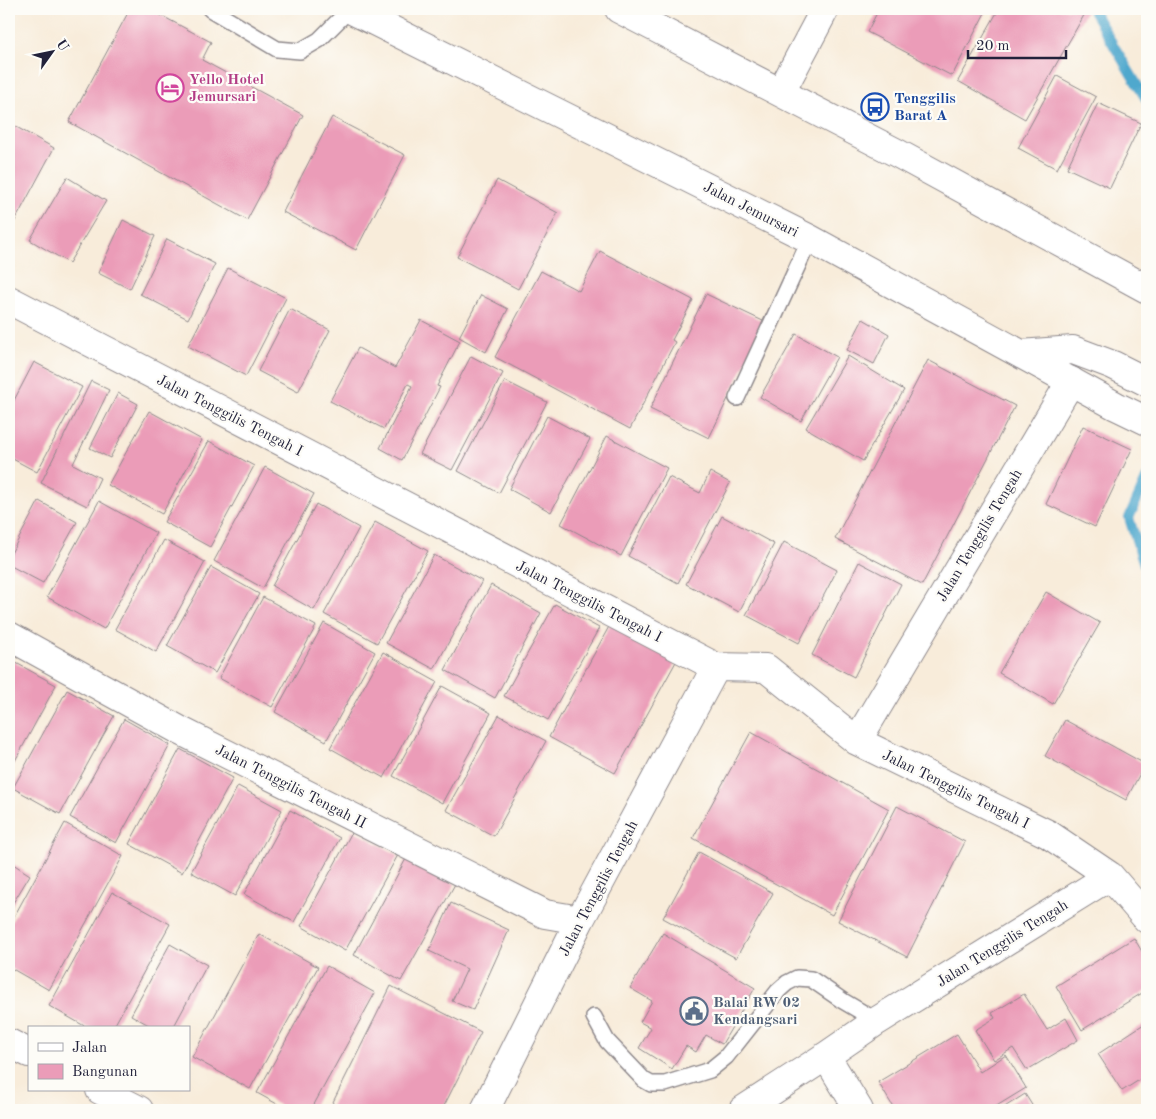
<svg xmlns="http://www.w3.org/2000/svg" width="1156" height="1119" viewBox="0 0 1156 1119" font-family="'Old Standard TT',serif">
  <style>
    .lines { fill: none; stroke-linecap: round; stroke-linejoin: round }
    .stream { stroke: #50a8cd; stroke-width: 10 }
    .building { fill: #eb9cb8 }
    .service-casing { stroke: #8d878a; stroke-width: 18 }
    .minor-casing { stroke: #8d878a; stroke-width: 30 }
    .secondary-casing { stroke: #8d878a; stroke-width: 30 }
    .primary-casing { stroke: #8d878a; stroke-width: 30 }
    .service { stroke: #fff; stroke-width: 15 }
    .minor { stroke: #fff; stroke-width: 28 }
    .secondary { stroke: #fff; stroke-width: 28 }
    .primary { stroke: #fff; stroke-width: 28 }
    .labels { text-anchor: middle; stroke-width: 4.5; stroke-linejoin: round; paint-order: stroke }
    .hotel-label { font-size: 15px; font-weight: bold; fill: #b23c85; stroke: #fdfcf7; text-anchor: start }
    .transit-label { font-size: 15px; font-weight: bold; fill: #164399; stroke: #fdfcf7; text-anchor: start }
    .street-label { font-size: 15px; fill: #22223b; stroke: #fdfcf7 }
    .service-label { font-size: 15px; font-weight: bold; fill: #4e5e75; stroke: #fdfcf7; text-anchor: start }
  </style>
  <rect width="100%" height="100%" fill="#fdfcf7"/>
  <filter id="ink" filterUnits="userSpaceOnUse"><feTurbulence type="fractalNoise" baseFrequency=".02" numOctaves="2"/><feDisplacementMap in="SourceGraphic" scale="10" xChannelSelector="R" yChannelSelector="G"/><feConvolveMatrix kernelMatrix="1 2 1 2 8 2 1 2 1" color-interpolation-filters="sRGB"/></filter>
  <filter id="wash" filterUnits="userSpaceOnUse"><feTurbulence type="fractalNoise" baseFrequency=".0096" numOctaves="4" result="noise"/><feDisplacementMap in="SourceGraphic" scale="20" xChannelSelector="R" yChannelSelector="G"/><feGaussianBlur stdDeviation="1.12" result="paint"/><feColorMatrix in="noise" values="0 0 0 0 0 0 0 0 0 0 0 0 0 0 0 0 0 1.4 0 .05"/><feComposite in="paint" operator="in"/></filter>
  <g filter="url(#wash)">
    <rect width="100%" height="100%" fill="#f8ecda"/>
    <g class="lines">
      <path class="stream" d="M1092,9L1147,101
        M1147,477L1129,518L1147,574"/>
    </g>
    <g id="blocks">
      <path class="building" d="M130,9H149L211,42L202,60L303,115L247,220L69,122Z
        M879,9H987L952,76L867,32Z
        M999,9H1084L1087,10L1025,119L958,81Z
        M1057,76L1096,97L1057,169L1018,148Z
        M1098,103L1141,123L1110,188L1067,168Z
        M332,117L405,155L356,250L283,212Z
        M11,124L54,148L9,232V128Z
        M67,177L106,201L69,263L30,240Z
        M497,180L558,213L518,289L457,257Z
        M123,220L155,236L130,289L98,273Z
        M167,239L215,264L188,319L140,294Z
        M600,251L693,300L672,340L675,342L630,429L495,357L541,271L579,291Z
        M228,268L286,298L246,376L188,346Z
        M706,294L765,322L709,438L650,409Z
        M481,295L508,309L486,352L459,337Z
        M290,309L330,330L298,392L258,371Z
        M863,319L889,334L874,364L847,350Z
        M421,320L460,341L437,386L440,387L402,460L380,448L412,386L408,384L384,429L330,401L358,348L395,368Z
        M796,334L837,357L801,421L760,397Z
        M471,356L503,373L452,470L420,454Z
        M848,356L904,390L863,461L806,428Z
        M928,360L1015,406L922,585L835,539Z
        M34,362L82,387L37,472L9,457V410Z
        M91,381L109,390L73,464L100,478L87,506L41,483Z
        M505,381L547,402L499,493L458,471Z
        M118,393L138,404L110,458L90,448Z
        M149,411L202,440L162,514L108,485Z
        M547,416L590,439L551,512L509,489Z
        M1083,426L1132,449L1095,527L1046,504Z
        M607,436L667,468L621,556L561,524Z
        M209,441L254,466L210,547L164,522Z
        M265,467L314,494L263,588L214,561Z
        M710,472L730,483L678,583L628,556L669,477L700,493Z
        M39,501L77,522L43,583L9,565V557Z
        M99,501L156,533L104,629L47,597Z
        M316,504L359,528L314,610L272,586Z
        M722,516L774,544L739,612L686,584Z
        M375,522L428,551L377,643L324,614Z
        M164,540L205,562L156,652L115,629Z
        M784,542L837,570L799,643L746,615Z
        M434,555L482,581L434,669L386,643Z
        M859,562L901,584L854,677L812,655Z
        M211,567L259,594L215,673L167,646Z
        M491,585L541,613L495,698L445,670Z
        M1046,592L1100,623L1053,704L999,673Z
        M263,597L316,626L272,707L219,678Z
        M555,604L599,628L548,720L504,696Z
        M612,621L678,658L615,773L549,737Z
        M324,623L375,652L326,741L275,712Z
        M383,652L437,682L384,778L330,748Z
        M9,659L56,685L9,772Z
        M442,686L491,713L442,803L393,776Z
        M67,690L114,716L60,814L13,788Z
        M499,715L546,741L494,836L446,810Z
        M124,719L170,745L116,843L70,817Z
        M1065,720L1145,764L1126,800L1045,756Z
        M751,732L889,809L832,915L693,838Z
        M180,749L233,778L182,873L129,844Z
        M238,786L282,810L235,896L191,872Z
        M897,806L965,842L907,957L838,921Z
        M290,810L340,838L294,922L244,894Z
        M65,823L123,856L49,990L9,967V926Z
        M353,830L398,855L345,951L301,926Z
        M9,843L13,846L9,854Z
        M699,852L773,893L736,958L663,918Z
        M407,857L455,884L401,981L354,955Z
        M10,862L30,875L10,908H9V865Z
        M112,892L170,924L113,1028H88L49,1006Z
        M451,903L509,930L473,1010L452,1001L467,969L429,951Z
        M663,933L755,988L722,1044L706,1035L696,1052L686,1046L672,1069L639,1048L651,1028L640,1022L652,1001L630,988Z
        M259,934L318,967L250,1089L192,1057Z
        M1134,938L1147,960V990L1082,1030L1056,986Z
        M170,944L207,965L173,1028H154L131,1015Z
        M327,966L375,993L311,1110H288L257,1093Z
        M391,986L481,1032L442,1110H329Z
        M1024,994L1047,1030L1066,1018L1078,1040L1027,1070L1013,1048L994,1060L975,1030L995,1018L992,1013Z
        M1147,1022V1075L1122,1091L1098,1054Z
        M957,1034L980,1072L1006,1055L1026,1088L990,1110H895L878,1082Z
        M1025,1094L1035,1110H1000Z"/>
    </g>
  </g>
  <g filter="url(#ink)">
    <use href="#blocks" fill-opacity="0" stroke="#8d878a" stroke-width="1"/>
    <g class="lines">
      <g class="service-casing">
        <path id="service" d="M210,9L277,49L300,51L319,40L350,9
          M737,398L810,239
          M594,1017L607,1041L644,1080L651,1084H665L710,1070L726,1057L778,991L787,983L797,978L811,979L843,1001L877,1021"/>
      </g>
      <g class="minor-casing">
        <path id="minor" d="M781,92L825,9
          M9,300L716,667L766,668L857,741L1048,834L1110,876L1147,919
          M9,636L181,731L545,914L580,920
          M857,741L1071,381
          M826,1056L859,1110
          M485,1110L580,920L716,667
          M743,1110L826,1056L877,1021L1110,876"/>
      </g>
      <g class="secondary-casing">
        <path id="secondary" d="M9,1043L29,1053
          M100,1090L139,1110"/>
      </g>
      <g class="primary-casing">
        <path id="primary" d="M350,9L810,239L1116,406L1147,421
          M619,9L897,153L1147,289
          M1021,354L1073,350L1113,365L1147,382"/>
      </g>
      <use href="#service" class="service"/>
      <use href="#minor" class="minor"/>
      <use href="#secondary" class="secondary"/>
      <use href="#primary" class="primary"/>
    </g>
  </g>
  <defs>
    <g id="hotel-ring" transform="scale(1.4375)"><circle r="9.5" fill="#fdfcf7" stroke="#d1479c" stroke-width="1.5"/><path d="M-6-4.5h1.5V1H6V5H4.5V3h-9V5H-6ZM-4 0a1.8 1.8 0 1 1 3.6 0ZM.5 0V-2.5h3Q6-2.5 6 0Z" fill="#d1479c"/></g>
    <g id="bus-ring" transform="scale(1.4375)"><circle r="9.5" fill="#fdfcf7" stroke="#1a4fb4" stroke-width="1.5"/><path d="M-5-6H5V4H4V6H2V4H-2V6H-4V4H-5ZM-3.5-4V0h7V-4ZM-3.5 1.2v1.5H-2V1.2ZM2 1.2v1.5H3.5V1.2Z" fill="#1a4fb4"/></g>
    <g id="civic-ring" transform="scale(1.4375)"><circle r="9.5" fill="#fdfcf7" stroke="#5c6f8a" stroke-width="1.5"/><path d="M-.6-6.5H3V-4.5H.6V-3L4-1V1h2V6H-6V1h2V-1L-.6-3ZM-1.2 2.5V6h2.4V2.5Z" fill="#5c6f8a"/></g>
  </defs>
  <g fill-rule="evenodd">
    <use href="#hotel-ring" x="170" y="88"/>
    <use href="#bus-ring" x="875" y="107"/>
    <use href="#civic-ring" x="694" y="1011"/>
  </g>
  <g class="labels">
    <g class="hotel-label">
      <text x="189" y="84">Yello Hotel<tspan x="189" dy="17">Jemursari</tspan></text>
    </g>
    <g class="transit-label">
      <text x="894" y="103">Tenggilis<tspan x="894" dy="17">Barat A</tspan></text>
    </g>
    <g class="street-label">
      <text transform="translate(751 209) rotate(27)" y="5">Jalan Jemursari</text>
      <text transform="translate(230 415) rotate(27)" y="5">Jalan Tenggilis Tengah I</text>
      <text transform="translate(979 535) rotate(-59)" y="5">Jalan Tenggilis Tengah</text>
      <text transform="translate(589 601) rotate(27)" y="5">Jalan Tenggilis Tengah I</text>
      <text transform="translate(291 786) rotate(27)" y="5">Jalan Tenggilis Tengah II</text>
      <text transform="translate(956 789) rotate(26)" y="5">Jalan Tenggilis Tengah I</text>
      <text transform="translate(598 888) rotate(-62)" y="5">Jalan Tenggilis Tengah</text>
      <text transform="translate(1002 943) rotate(-32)" y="5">Jalan Tenggilis Tengah</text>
    </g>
    <g class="service-label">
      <text x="713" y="1007">Balai RW 02<tspan x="713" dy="17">Kendangsari</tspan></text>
    </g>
  </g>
  <rect width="1156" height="1119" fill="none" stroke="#fdfcf7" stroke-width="30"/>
  <rect x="28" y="1026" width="162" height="65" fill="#fdfcf7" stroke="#a5a5ac"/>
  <rect x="38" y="1043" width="25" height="8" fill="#ffffff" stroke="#a5a5ac"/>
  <text x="72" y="1052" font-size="15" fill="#22223b">Jalan</text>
  <rect x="38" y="1064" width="25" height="15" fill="#eb9cb8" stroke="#a5a5ac"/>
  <text x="72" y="1076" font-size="15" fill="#22223b">Bangunan</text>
  <g transform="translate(52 52) rotate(57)" stroke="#fdfcf7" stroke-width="4" paint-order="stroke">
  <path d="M0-4L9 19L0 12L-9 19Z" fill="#22223b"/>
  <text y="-8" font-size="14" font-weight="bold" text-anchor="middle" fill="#22223b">U</text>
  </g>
  <path d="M968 50v8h98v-8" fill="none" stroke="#22223b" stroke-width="2.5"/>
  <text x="976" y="50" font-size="15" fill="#22223b" stroke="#fdfcf7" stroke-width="4" paint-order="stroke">20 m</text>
</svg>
